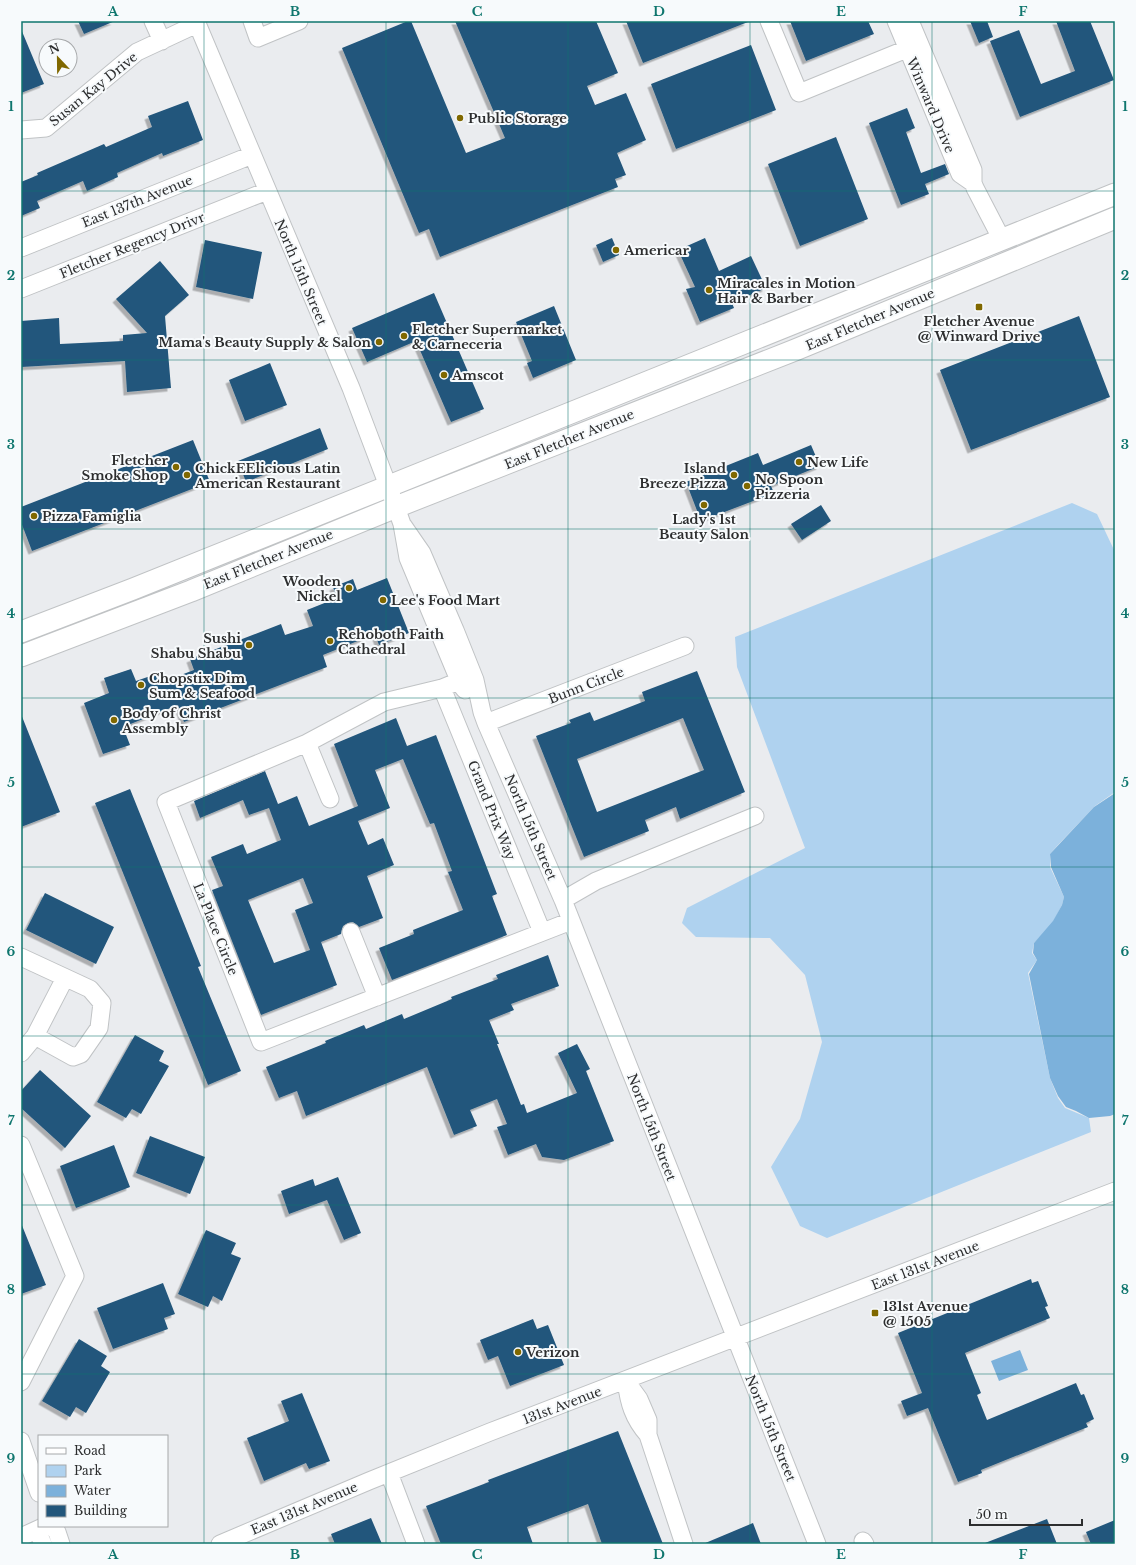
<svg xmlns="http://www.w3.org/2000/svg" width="1136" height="1565" viewBox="0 0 1136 1565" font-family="'Libre Baskerville',serif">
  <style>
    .green { fill: #afd2ef }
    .water { fill: #7cb1db }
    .building { fill: #22567b; fill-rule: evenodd; filter: url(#shadow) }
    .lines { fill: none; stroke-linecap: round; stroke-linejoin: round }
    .minor-casing { stroke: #c0c3c5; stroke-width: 19 }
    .major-casing { stroke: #c0c3c5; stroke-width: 23 }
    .minor { stroke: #fff; stroke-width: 17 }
    .major { stroke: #fff; stroke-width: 21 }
    .grid { fill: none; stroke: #0f766e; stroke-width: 1; stroke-opacity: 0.55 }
    .poi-dot { fill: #806800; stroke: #f7fafc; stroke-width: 1.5 }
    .labels { text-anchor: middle; stroke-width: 4; stroke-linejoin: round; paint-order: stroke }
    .street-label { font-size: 13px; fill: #2d2e2f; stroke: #f7fafc }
    .poi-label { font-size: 13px; font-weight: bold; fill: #2d2e2f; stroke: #f7fafc; text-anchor: start }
    .neatline { fill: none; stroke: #0f766e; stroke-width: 1.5 }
    .grid-label { font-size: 13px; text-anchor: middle; font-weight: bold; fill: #0f766e }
  </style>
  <defs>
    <filter id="shadow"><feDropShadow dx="-3.5" dy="3.5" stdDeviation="0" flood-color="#0004"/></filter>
  </defs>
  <rect width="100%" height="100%" fill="#eaecef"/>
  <path class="green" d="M1072,503L1097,514L1115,552V792L1095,806L1057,846L1050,854V867L1064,897L1062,905L1052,924L1034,943L1032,953L1037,960L1028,973L1050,1078L1058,1098L1065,1108L1089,1118L1091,1132L827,1238L800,1226L771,1167L800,1119L822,1042L805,975L770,938L696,937L682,923L687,908L805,848L737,667L735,637Z"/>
  <path class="water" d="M1115,793V1114L1110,1116L1089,1118L1076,1111L1066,1107L1058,1096L1050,1078L1029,974L1037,960L1033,953L1034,943L1053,921L1062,905L1064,897L1051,867L1050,854L1094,807Z
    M1020,1350L1028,1370L999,1381L991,1361Z"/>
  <path class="building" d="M78,21H115L84,34Z
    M408,21H411L466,153L505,138L455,21H596L618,73L587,86L595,105L626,93L646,140L617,153L626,175L615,179L618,187L440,257L429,229L419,233L342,48Z
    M626,21H747L748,22L643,63Z
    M790,21H868L874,34L806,61Z
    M970,21H987L993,37L979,43Z
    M1056,21H1090L1114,80L1020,117L990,41L1019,30L1041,84L1075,71Z
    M21,29L44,84L21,93Z
    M751,45L776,110L676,149L651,84Z
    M188,101L203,140L163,156L162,153L117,173L118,177L87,191L83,181L37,201L40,208L21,216V182L38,175L37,173L104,144L106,147L152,127L148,116Z
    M907,108L915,128L906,132L921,173L945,164L949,174L925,184L929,194L901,205L869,123Z
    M836,137L868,219L800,246L768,164Z
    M612,238L619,255L603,262L596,245Z
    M705,238L719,271L751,256L766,288L732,303L734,308L700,322L686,289L695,287L678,250Z
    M205,240L262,252L253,299L196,287Z
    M160,261L189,295L165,316L171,388L127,392L125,361L21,367V321L59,318L60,344L123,341V335L147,333L116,299Z
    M434,293L484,409L451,422L416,341L367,362L352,328Z
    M554,306L576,360L533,378L527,363L532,361L516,322Z
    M1079,316L1110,397L971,450L940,370Z
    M270,363L287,405L245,421L229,380Z
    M320,428L328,449L246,482L238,461Z
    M193,440L210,482L32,551L21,522V507Z
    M811,445L820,466L771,486L774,493L701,521L686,482L758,453L763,465Z
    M821,505L831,521L802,540L791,524Z
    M387,578L409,633L379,645L375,634L323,655L327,667L184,722L178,705L123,727L130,745L103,754L84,703L109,693L104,678L131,669L136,681L162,672L165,681L194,670L190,659L281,624L285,635L313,626L307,610L337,598L333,587L353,579L357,590Z
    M697,671L745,792L680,819L676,807L645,820L649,831L584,857L536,736L571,723L569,720L590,712L594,721L645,701L642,692ZM683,718L704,770L597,812L577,759Z
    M21,714L60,812L21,827Z
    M396,718L407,746L436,735L497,894L492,896L507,935L392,980L379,948L414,934L413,930L463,910L448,872L452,871L434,823L430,824L403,759L375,770L390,808L358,821L368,845L383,838L394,865L367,876L383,918L359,927L353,922L348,923L343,926L341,934L321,942L337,985L261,1015L212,890L223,886L211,857L243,844L247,854L281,840L269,808L249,815L243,800L200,818L194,801L265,771L278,804L297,796L309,826L358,806L334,744ZM303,878L313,903L295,910L310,950L274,963L248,900Z
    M130,789L201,966L198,967L241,1071L208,1085L95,803Z
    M45,893L114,927L96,964L26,930Z
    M548,955L559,986L511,1004L514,1010L489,1020L499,1044H497L521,1105L524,1104L527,1113L577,1093L558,1053L577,1044L590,1069L586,1071L614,1141L564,1160L542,1157L536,1144L508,1155L497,1127L507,1124L497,1099L470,1110L477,1126L454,1135L427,1067L306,1116L297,1091L279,1098L266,1067L326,1043L325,1041L364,1025L366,1029L402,1014L404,1019L452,999L451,997L498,979L496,975Z
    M135,1035L164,1051L159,1061L169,1066L141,1114L132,1109L126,1118L97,1102Z
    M40,1070L91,1116L65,1148L21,1108V1091Z
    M150,1136L205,1157L190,1194L136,1173Z
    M114,1145L130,1187L76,1208L60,1166Z
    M338,1177L361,1233L344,1240L327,1200L289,1214L281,1191L313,1179L315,1186Z
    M21,1223L46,1285L21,1294Z
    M206,1230L236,1243L231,1254L241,1258L222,1301L213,1296L208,1307L178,1294Z
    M1031,1279L1032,1283L1038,1281L1048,1306L1045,1307L1050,1318L965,1353L981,1393L977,1395L987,1420L1076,1383L1081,1395L1084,1394L1094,1419L1086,1423L1088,1427L981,1470L982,1473L958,1482L928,1408L907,1416L901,1401L922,1393L898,1333Z
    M163,1283L175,1314L164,1318L168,1329L113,1349L97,1308Z
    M533,1319L537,1329L548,1325L564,1365L510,1386L498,1356L488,1360L480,1340Z
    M79,1339L107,1356L101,1366L110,1372L86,1413L76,1407L70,1417L42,1401Z
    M302,1393L330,1461L309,1469L306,1463L264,1481L247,1438L289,1421L281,1401Z
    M618,1431L663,1544H602L588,1504L527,1527L533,1544H441L426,1506L489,1482L488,1480Z
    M371,1518L382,1544H335L331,1534Z
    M1047,1519L1057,1544H985V1543Z
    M1115,1520V1544H1091L1086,1532Z
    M753,1523L761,1544H703Z"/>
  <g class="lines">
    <g class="minor-casing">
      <path id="minor" d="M153,21L162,41
        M196,21L351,388L396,507L402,524L408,558L461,685L465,690
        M252,21L258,38L299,21
        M769,21L799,93L919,44
        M896,21L960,174L973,183
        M910,21L973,170V183L975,188L1002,240
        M21,130L46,128L137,52L197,24
        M21,248L252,155
        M21,289L267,191
        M402,524L422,553L455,630L475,680L482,712L486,723L563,900L817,1544
        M459,681L442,688L384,702L307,743L166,802L261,1042L571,921
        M442,688L542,932
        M486,723L685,646
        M307,743L330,799
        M563,900L596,881L755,816
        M351,932L377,997
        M21,957L90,989L102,1003L99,1028L81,1054L73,1057L35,1036L21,1053
        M35,1036L65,978
        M21,1145L75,1276L21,1382
        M648,1435C633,1418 629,1403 626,1381L639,1399L648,1420V1435L684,1544
        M21,1441L39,1493
        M389,1473L416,1544
        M52,1526L57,1532L61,1544
        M37,1530L43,1544
        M21,1537L45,1526
        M863,1541L865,1544
        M220,1544L369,1481L490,1432L1115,1191"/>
    </g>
    <g class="major-casing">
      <path id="major" d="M21,632L133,589L1115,194
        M21,656L191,591L396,507L795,350L1115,218"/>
    </g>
    <use href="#minor" class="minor"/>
    <use href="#major" class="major"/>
  </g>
  <path class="grid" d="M204,21V1544M386,21V1544M568,21V1544M750,21V1544M932,21V1544M21,191H1115M21,360H1115M21,529H1115M21,698H1115M21,867H1115M21,1036H1115M21,1205H1115M21,1374H1115"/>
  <g class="poi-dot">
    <circle cx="460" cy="118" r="4"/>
    <circle cx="616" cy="250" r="4"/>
    <circle cx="709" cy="290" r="4"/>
    <rect x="975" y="303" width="8" height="8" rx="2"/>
    <circle cx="404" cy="336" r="4"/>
    <circle cx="379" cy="342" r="4"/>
    <circle cx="444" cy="375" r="4"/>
    <circle cx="799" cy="462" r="4"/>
    <circle cx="176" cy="467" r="4"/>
    <circle cx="187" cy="475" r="4"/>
    <circle cx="734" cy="475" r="4"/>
    <circle cx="747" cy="486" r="4"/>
    <circle cx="704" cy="505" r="4"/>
    <circle cx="34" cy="516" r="4"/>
    <circle cx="349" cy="588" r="4"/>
    <circle cx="383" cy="600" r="4"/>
    <circle cx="330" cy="641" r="4"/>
    <circle cx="249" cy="645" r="4"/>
    <circle cx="141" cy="685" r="4"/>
    <circle cx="114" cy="720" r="4"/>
    <rect x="871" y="1309" width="8" height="8" rx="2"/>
    <circle cx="518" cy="1352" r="4"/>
  </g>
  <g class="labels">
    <g class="street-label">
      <text transform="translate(93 89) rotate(-39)" y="5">Susan Kay Drive</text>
      <text transform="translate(931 105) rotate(67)" y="5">Winward Drive</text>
      <text transform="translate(137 201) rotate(-22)" y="5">East 137th Avenue</text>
      <text transform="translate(132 245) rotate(-22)" y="5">Fletcher Regency Drivr</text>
      <text transform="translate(301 272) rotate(67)" y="5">North 15th Street</text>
      <text transform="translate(870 319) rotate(-23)" y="5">East Fletcher Avenue</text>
      <text transform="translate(569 439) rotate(-22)" y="5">East Fletcher Avenue</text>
      <text transform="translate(268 559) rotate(-22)" y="5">East Fletcher Avenue</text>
      <text transform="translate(586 685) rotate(-21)" y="5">Bunn Circle</text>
      <text transform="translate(492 810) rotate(68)" y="5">Grand Prix Way</text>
      <text transform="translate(531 827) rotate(67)" y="5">North 15th Street</text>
      <text transform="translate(216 929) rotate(68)" y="5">La Place Circle</text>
      <text transform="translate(652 1127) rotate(69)" y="5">North 15th Street</text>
      <text transform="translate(925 1265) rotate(-21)" y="5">East 131st Avenue</text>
      <text transform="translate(562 1405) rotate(-21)" y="5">131st Avenue</text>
      <text transform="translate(771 1428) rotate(68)" y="5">North 15th Street</text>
      <text transform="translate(304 1508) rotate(-23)" y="5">East 131st Avenue</text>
    </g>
    <g class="poi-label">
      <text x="468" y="123">Public Storage</text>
      <text x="624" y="255">Americar</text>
      <text x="717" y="288">Miracales in Motion<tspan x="717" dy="15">Hair &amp; Barber</tspan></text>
      <text x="979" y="326" text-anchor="middle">Fletcher Avenue<tspan x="979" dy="15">@ Winward Drive</tspan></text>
      <text x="412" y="334">Fletcher Supermarket<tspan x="412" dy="15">&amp; Carneceria</tspan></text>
      <text x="371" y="347" text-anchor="end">Mama's Beauty Supply &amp; Salon</text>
      <text x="452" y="380">Amscot</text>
      <text x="168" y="465" text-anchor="end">Fletcher<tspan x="168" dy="15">Smoke Shop</tspan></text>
      <text x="807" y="467">New Life</text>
      <text x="195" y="473">ChickEElicious Latin<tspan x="195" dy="15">American Restaurant</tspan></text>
      <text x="726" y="473" text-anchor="end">Island<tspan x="726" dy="15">Breeze Pizza</tspan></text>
      <text x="755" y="484">No Spoon<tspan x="755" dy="15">Pizzeria</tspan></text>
      <text x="42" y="521">Pizza Famiglia</text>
      <text x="704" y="524" text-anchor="middle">Lady's 1st<tspan x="704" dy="15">Beauty Salon</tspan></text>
      <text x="341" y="586" text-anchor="end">Wooden<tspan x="341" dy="15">Nickel</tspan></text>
      <text x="391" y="605">Lee's Food Mart</text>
      <text x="338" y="639">Rehoboth Faith<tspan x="338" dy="15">Cathedral</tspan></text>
      <text x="241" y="643" text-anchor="end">Sushi<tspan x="241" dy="15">Shabu Shabu</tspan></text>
      <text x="149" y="683">Chopstix Dim<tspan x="149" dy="15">Sum &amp; Seafood</tspan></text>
      <text x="122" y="718">Body of Christ<tspan x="122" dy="15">Assembly</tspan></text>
      <text x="883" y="1311">131st Avenue<tspan x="883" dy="15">@ 1505</tspan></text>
      <text x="526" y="1357">Verizon</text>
    </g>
  </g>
  <rect width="1136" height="1565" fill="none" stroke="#f7fafc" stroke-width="44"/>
  <rect x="38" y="1435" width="130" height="92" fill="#f7fafc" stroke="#a6a8aa"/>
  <rect x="46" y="1448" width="20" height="6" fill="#ffffff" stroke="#a6a8aa"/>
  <text x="74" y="1455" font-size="12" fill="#2d2e2f">Road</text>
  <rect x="46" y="1465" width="20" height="12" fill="#afd2ef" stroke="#a6a8aa"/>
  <text x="74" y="1475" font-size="12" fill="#2d2e2f">Park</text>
  <rect x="46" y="1485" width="20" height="12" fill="#7cb1db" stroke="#a6a8aa"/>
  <text x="74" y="1495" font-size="12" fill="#2d2e2f">Water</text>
  <rect x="46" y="1505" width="20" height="12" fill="#22567b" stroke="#a6a8aa"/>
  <text x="74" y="1515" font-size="12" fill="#2d2e2f">Building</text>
  <g transform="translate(58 58) rotate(338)"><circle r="19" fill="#f7fafc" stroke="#a6a8aa"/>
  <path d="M0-3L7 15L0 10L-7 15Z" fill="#806800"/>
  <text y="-6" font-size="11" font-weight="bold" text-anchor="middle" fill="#2d2e2f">N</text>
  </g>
  <path d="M970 1519v6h112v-6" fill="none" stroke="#2d2e2f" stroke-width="2"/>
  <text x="976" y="1519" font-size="12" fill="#2d2e2f" stroke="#f7fafc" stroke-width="3" paint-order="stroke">50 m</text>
  <rect x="22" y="22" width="1092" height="1521" class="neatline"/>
  <g class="grid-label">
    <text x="113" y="16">A</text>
    <text x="295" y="16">B</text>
    <text x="477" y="16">C</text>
    <text x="659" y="16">D</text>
    <text x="841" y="16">E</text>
    <text x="1023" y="16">F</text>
    <text x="11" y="111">1</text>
    <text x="1125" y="111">1</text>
    <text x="11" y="280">2</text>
    <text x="1125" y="280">2</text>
    <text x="11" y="449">3</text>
    <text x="1125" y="449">3</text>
    <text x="11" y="618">4</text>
    <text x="1125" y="618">4</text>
    <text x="11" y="787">5</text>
    <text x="1125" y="787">5</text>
    <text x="11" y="956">6</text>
    <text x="1125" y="956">6</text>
    <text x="11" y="1125">7</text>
    <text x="1125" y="1125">7</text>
    <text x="11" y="1294">8</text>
    <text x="1125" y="1294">8</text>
    <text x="11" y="1463">9</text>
    <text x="1125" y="1463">9</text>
    <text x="113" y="1559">A</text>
    <text x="295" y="1559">B</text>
    <text x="477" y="1559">C</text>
    <text x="659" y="1559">D</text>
    <text x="841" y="1559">E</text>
    <text x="1023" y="1559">F</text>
  </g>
</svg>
